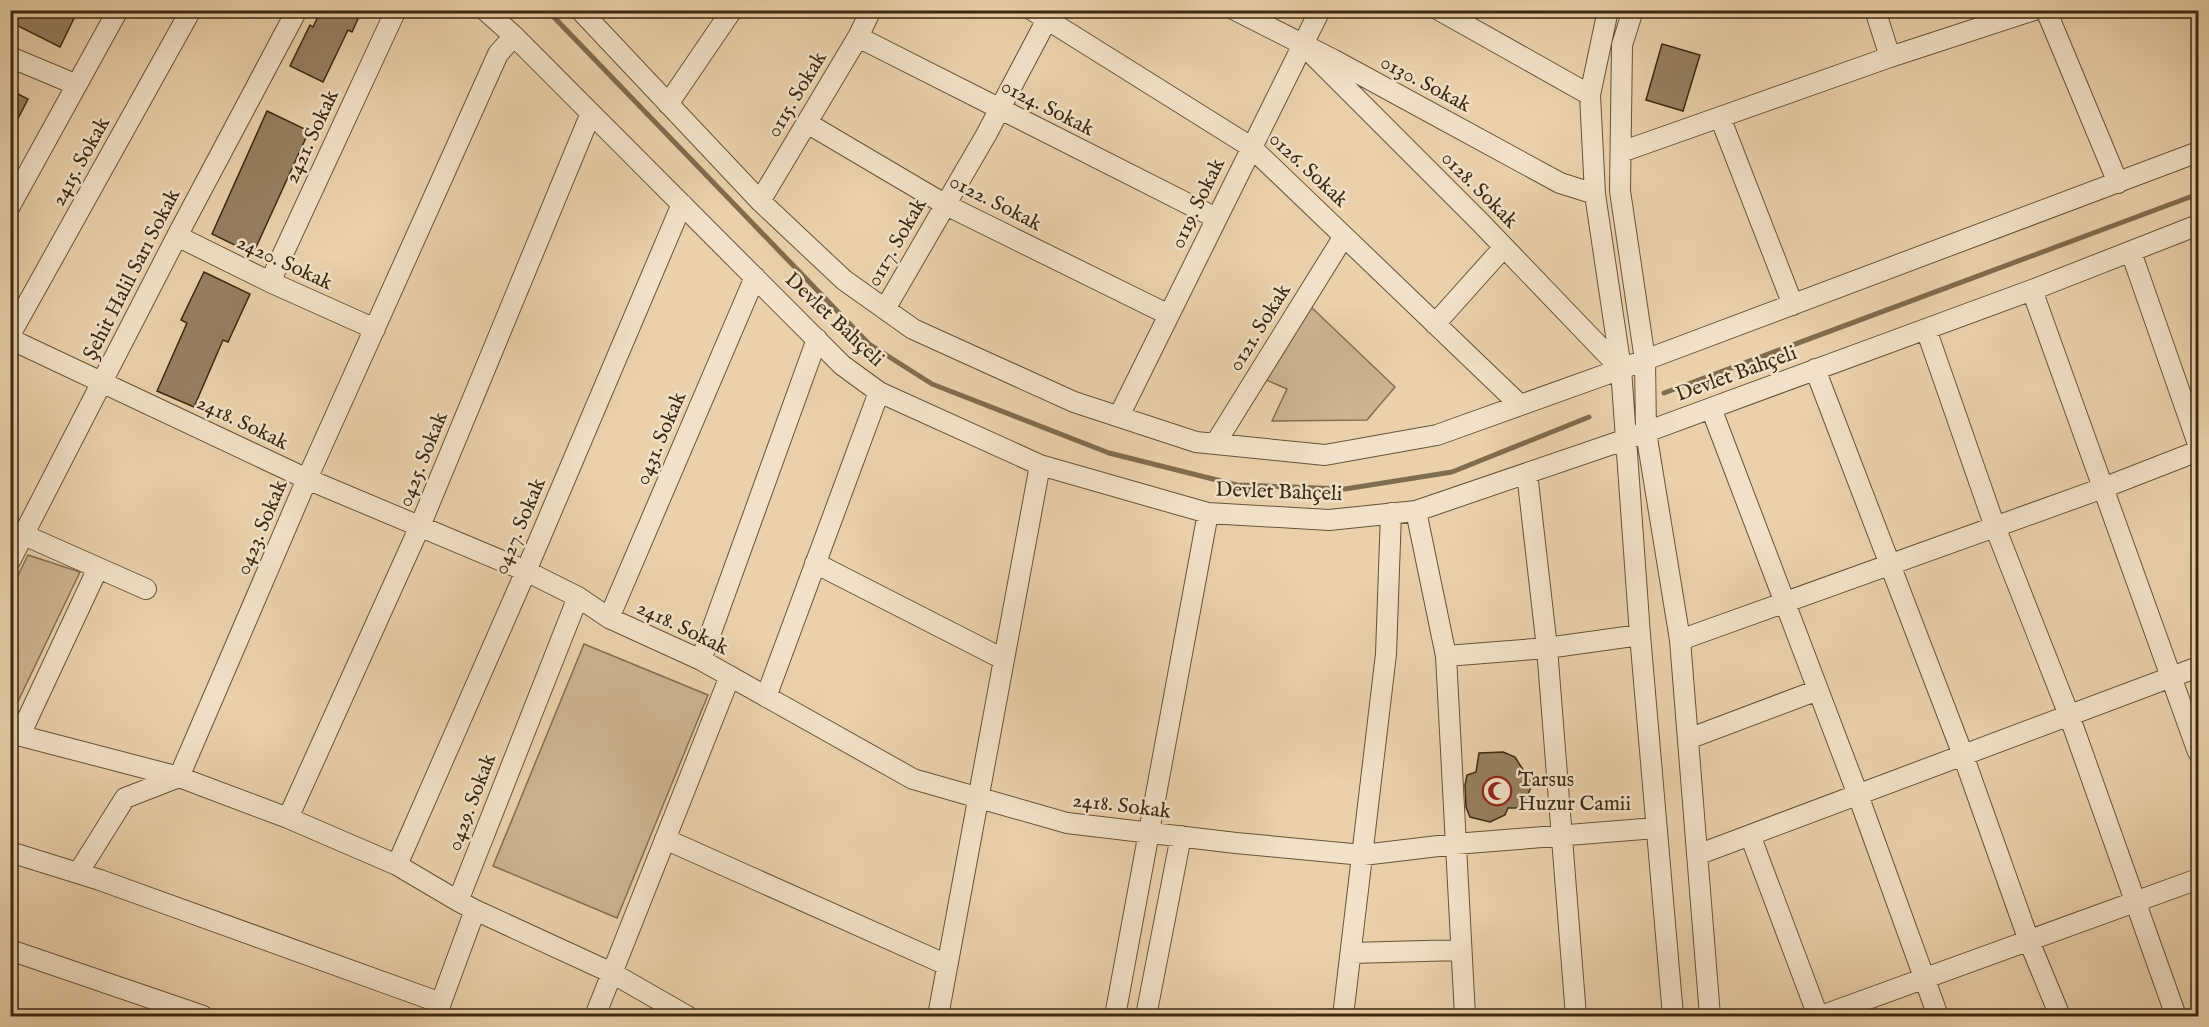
<svg xmlns="http://www.w3.org/2000/svg" width="2209" height="1027" viewBox="0 0 2209 1027" font-family="'IM FELL English',serif">
  <style>
    .green { fill: #ccb491; stroke: #846e51; stroke-width: 1.5 }
    .lines { fill: none; stroke-linecap: round; stroke-linejoin: round }
    .stream { stroke: #806c4e; stroke-width: 5 }
    .building { fill: #968061; stroke: #3b2911; stroke-width: 1.5 }
    .minor-casing { stroke: #675338; stroke-width: 22 }
    .minor { stroke: #f1e1c8; stroke-width: 20 }
    .labels { text-anchor: middle; stroke-width: 5; stroke-linejoin: round; paint-order: stroke }
    .street-label { font-size: 21px; fill: #3b2911; stroke: #f1e1c8 }
    .poi-label { font-size: 21px; fill: #3b2911; stroke: #f1e1c8; text-anchor: start }
  </style>
  <rect width="100%" height="100%" fill="#ead1ab"/>
  <filter id="stains"><feTurbulence type="fractalNoise" baseFrequency=".00333" numOctaves="4"/><feColorMatrix values="0 0 0 0 .2 0 0 0 0 .09 0 0 0 0 .02 0 0 0 .5 -.17"/></filter>
  <radialGradient id="worn" r=".72"><stop offset=".6" stop-color="#630" stop-opacity="0"/><stop offset="1" stop-color="#630" stop-opacity=".3"/></radialGradient>
  <path class="green" d="M1309,305L1395,387L1367,420L1272,421L1287,389L1264,379Z
    M28,555L80,572L11,716V590Z
    M584,644L708,695L617,918L493,866Z"/>
  <g class="lines">
    <path class="stream" d="M547,10L869,344L932,384L1109,453L1237,485L1345,489L1452,472L1589,417
      M1664,393L2198,194"/>
  </g>
  <path class="building" d="M15,10H78L60,47L10,22Z
    M321,10H362L352,32L348,30L323,82L290,66L310,25L313,27Z
    M1662,44L1700,55L1683,111L1646,100Z
    M10,90L28,99L10,134Z
    M267,111L309,131L253,254L212,234Z
    M204,272L250,294L228,342L223,340L194,407L157,391L187,323L181,320Z
    M1503,752L1515,757L1532,784L1523,808H1508L1505,815L1490,822L1470,817L1466,807L1465,785L1467,775L1476,772L1479,753Z"/>
  <g class="lines">
    <g class="minor-casing">
      <path id="minor" d="M485,10L514,36L842,365L879,392L1040,465L1208,513L1329,520L1416,511L1627,439L2032,290L2198,225
        M580,10L760,201L844,280L913,329L1074,402L1196,442L1325,455L1437,435L1621,369L2198,152
        M1032,10L1251,147L1520,405
        M1235,10L1334,60L1560,183L1595,194
        M1439,10L1590,95
        M1608,10L1590,95L1595,194L1621,369L1640,635L1673,1016
        M1633,10L1622,45L1620,191L1645,360L1646,432L1680,640L1710,1016
        M1875,10L1890,57
        M2046,10L2118,183
        M858,37L1216,218
        M1302,44L1480,222L1621,369
        M10,57L77,85
        M668,104L732,10
        M1720,117L1793,305
        M807,123L946,205L1169,315
        M1621,152L1890,57L2034,10
        M760,201L858,37L871,10
        M10,206L118,10
        M177,236L270,282L375,329
        M2131,252L2198,444
        M270,282L396,10
        M2032,290L2198,752
        M885,309L986,135L1052,10
        M1435,324L1504,247
        M1926,329L1995,527L2069,715L2176,1016
        M10,335L191,10
        M10,339L307,479L526,571L578,597L609,618L701,660L913,779L1067,823L1236,843L1363,855L1455,844L1656,828
        M1815,369L1963,755L2029,941L2060,1016
        M1711,408L1858,795L1938,1016
        M1119,416L1320,10
        M1215,444L1344,236
        M1527,473L1547,648L1576,1016
        M1416,511L1446,656L1465,1016
        M24,535L146,589
        M10,561L177,236L297,10
        M815,563L1003,659
        M609,618L755,277
        M1680,640L2103,488L2198,451
        M1446,656L1547,648L1640,635
        M701,660L817,339
        M766,697L879,392
        M10,733L179,777L288,818L397,865L458,901
        M20,735L98,568
        M1688,739L1818,690
        M288,818L420,526L591,113
        M1750,835L1818,1016
        M665,839L947,965
        M10,852L100,880L441,1003
        M1697,855L2198,667
        M397,865L526,571L682,204
        M78,873L125,798L179,777L307,479L498,54L514,36
        M475,910L612,973L687,1016
        M10,950L203,1016
        M1351,953L1461,950
        M436,1016L475,910L458,901L578,597
        M595,1016L730,676
        M938,1016L1040,465
        M1115,1016L1208,513
        M1146,1016L1181,836
        M1343,1016L1386,654L1391,513
        M1821,1016L2198,879"/>
    </g>
    <use href="#minor" class="minor"/>
  </g>
  <defs>
    <g id="mosque-ring" transform="scale(1.5)"><circle r="9.5" fill="#f1e1c8" stroke="#8f2418" stroke-width="1.5"/><path d="M3.5-4.9A6 6 0 1 0 3.5 4.9A5 5 0 1 1 3.5-4.9Z" fill="#8f2418"/></g>
  </defs>
  <g fill-rule="evenodd">
    <use href="#mosque-ring" x="1497" y="791"/>
  </g>
  <g class="labels">
    <g class="street-label">
      <text transform="translate(1426 83) rotate(28)" y="7">0130. Sokak</text>
      <text transform="translate(796 94) rotate(-59)" y="7">0115. Sokak</text>
      <text transform="translate(1048 107) rotate(27)" y="7">0124. Sokak</text>
      <text transform="translate(311 136) rotate(-65)" y="7">2421. Sokak</text>
      <text transform="translate(80 161) rotate(-61)" y="7">2415. Sokak</text>
      <text transform="translate(1309 169) rotate(43)" y="7">0126. Sokak</text>
      <text transform="translate(1480 189) rotate(45)" y="7">0128. Sokak</text>
      <text transform="translate(996 202) rotate(27)" y="7">0122. Sokak</text>
      <text transform="translate(1197 203) rotate(-64)" y="7">0119. Sokak</text>
      <text transform="translate(896 242) rotate(-60)" y="7">0117. Sokak</text>
      <text transform="translate(285 262) rotate(25)" y="7">2420. Sokak</text>
      <text transform="translate(131 274) rotate(-63)" y="7">Şehit Halil Sarı Sokak</text>
      <text transform="translate(835 319) rotate(43)" y="7">Devlet Bahçeli</text>
      <text transform="translate(1259 327) rotate(-58)" y="7">0121. Sokak</text>
      <text transform="translate(1736 373) rotate(-20)" y="7">Devlet Bahçeli</text>
      <text transform="translate(243 422) rotate(26)" y="7">2418. Sokak</text>
      <text transform="translate(660 438) rotate(-67)" y="7">0431. Sokak</text>
      <text transform="translate(422 459) rotate(-68)" y="7">0425. Sokak</text>
      <text transform="translate(1279 491) rotate(2)" y="7">Devlet Bahçeli</text>
      <text transform="translate(519 526) rotate(-67)" y="7">0427. Sokak</text>
      <text transform="translate(261 527) rotate(-67)" y="7">0423. Sokak</text>
      <text transform="translate(683 627) rotate(26)" y="7">2418. Sokak</text>
      <text transform="translate(471 802) rotate(-69)" y="7">0429. Sokak</text>
      <text transform="translate(1122 805) rotate(7)" y="7">2418. Sokak</text>
    </g>
    <g class="poi-label">
      <text x="1518" y="786">Tarsus<tspan x="1518" dy="24">Huzur Camii</tspan></text>
    </g>
  </g>
  <rect width="2209" height="1027" fill="none" stroke="#ead1ab" stroke-width="36"/>
  <rect x="12" y="12" width="2185" height="1003" fill="none" stroke="#3b2911" stroke-width="3"/>
  <rect x="18" y="18" width="2173" height="991" fill="none" stroke="#3b2911" stroke-width="1.5"/>
  <rect width="100%" height="100%" filter="url(#stains)"/>
  <rect width="100%" height="100%" fill="url(#worn)"/>
</svg>
